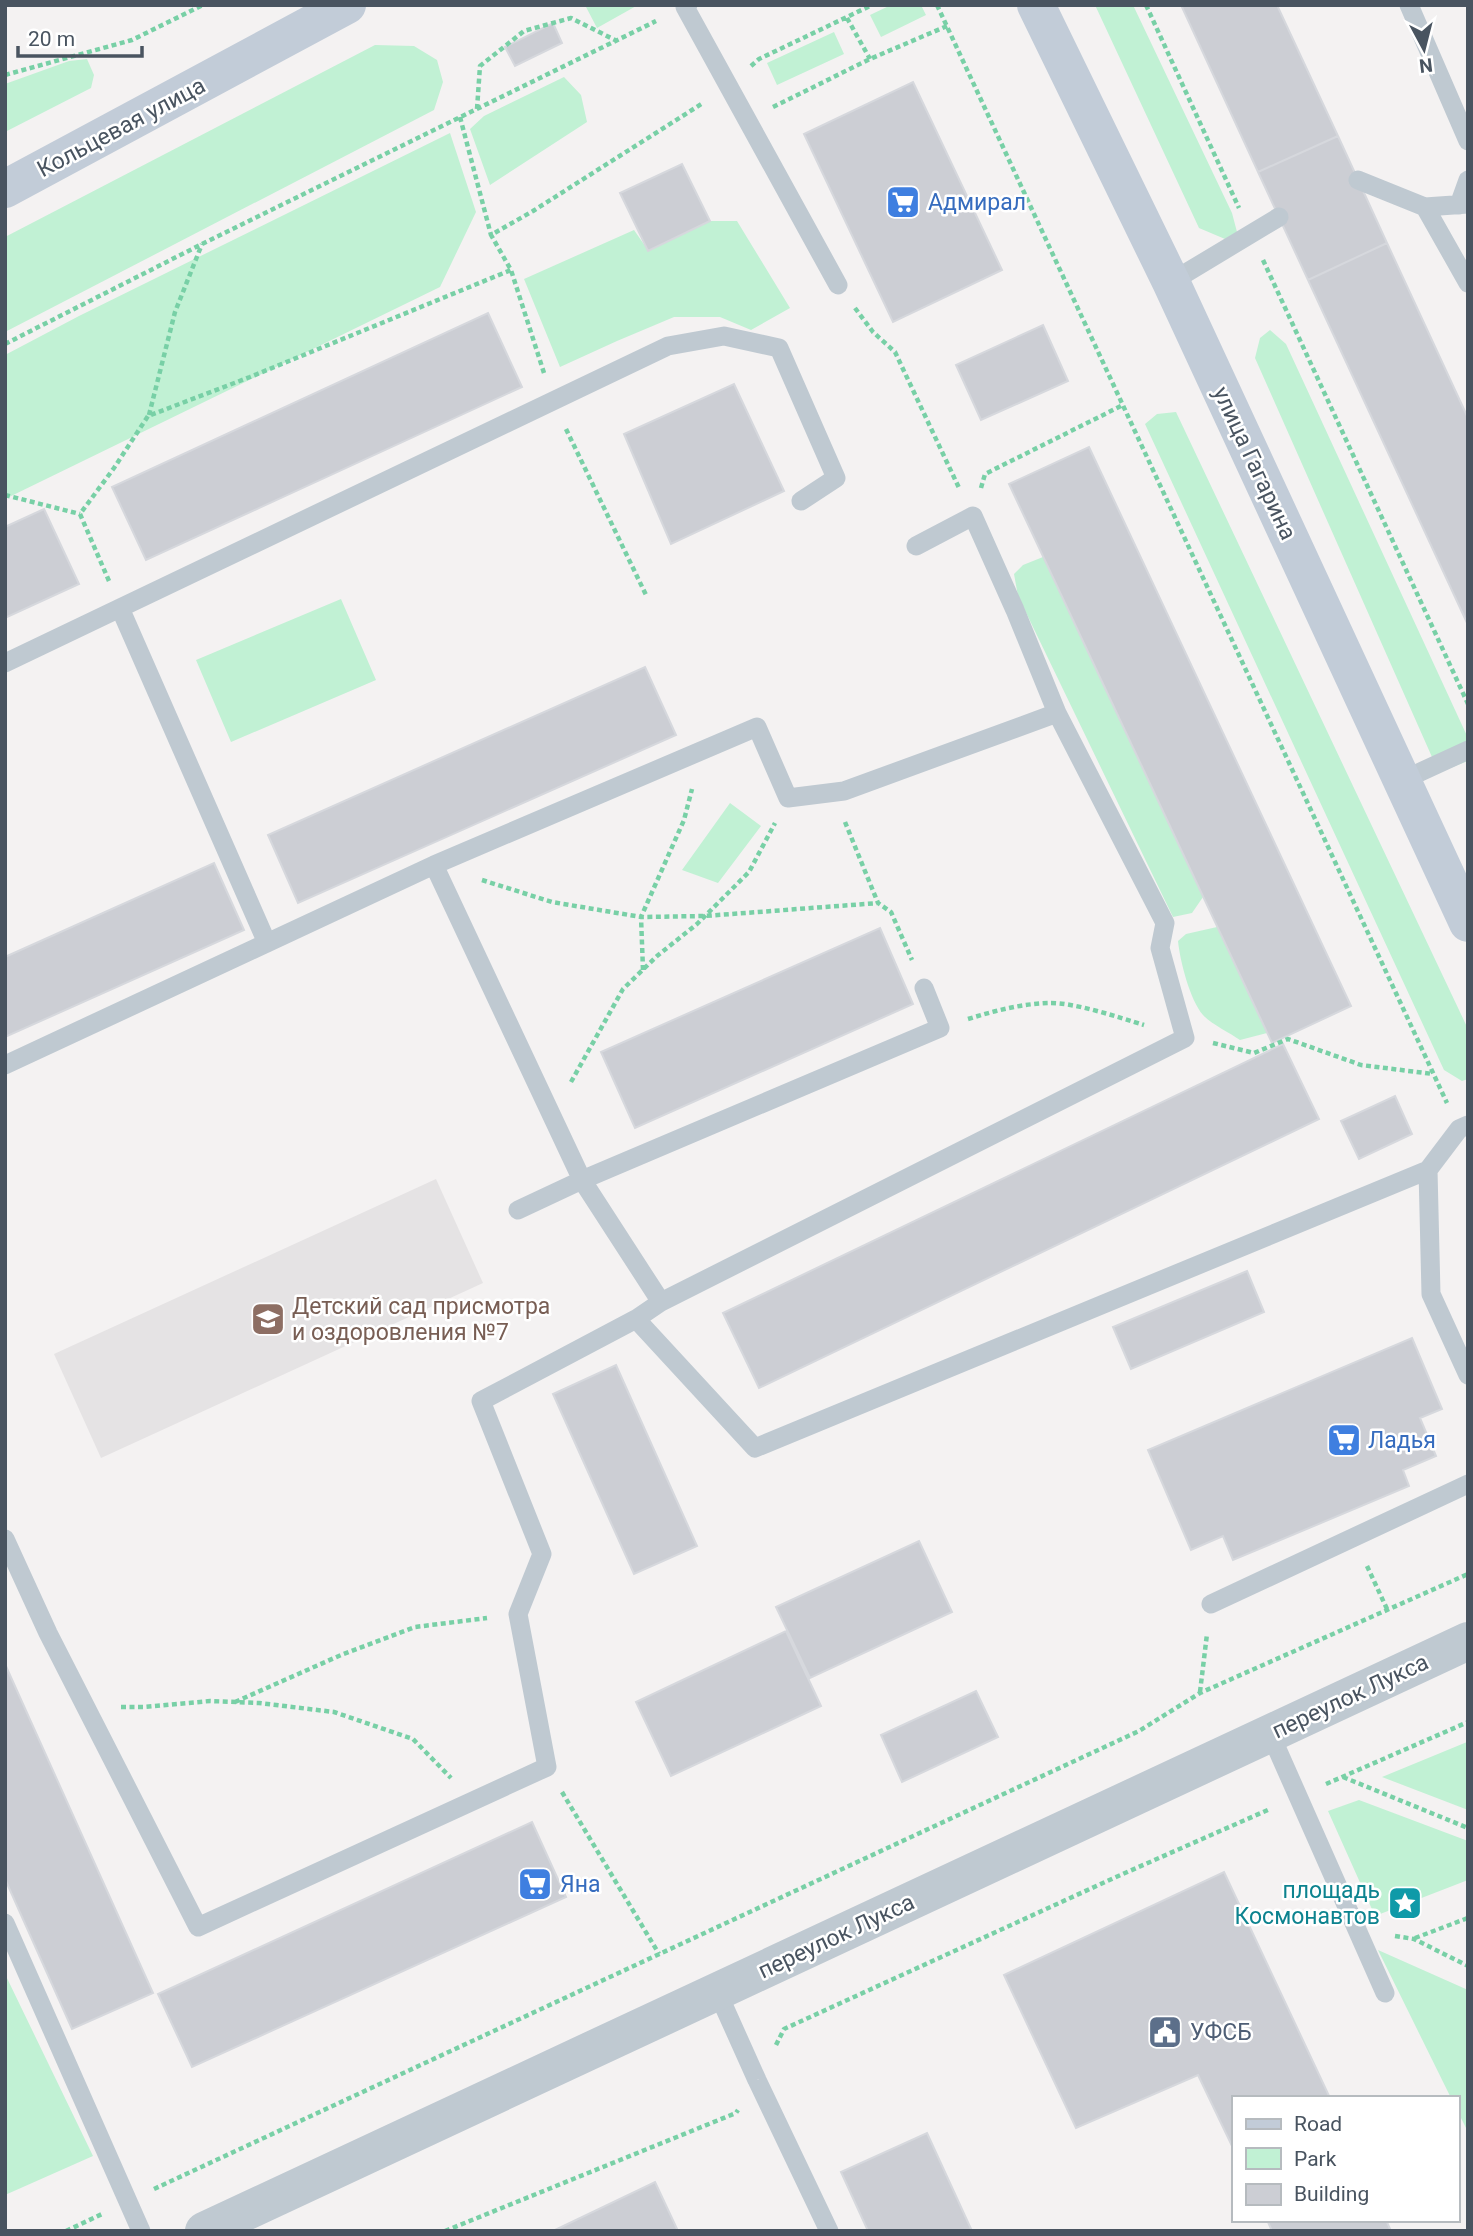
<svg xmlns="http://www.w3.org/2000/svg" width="1473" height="2236" viewBox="0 0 1473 2236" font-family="Roboto,sans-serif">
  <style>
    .education { fill: #e5e3e4 }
    .green { fill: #c1f1d4 }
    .building { fill: #ccced4; stroke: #d6d8dd; stroke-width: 2 }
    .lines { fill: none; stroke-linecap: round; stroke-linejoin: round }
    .path { stroke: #78d0a6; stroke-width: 4.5; stroke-dasharray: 5 3.5; stroke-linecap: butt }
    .service { stroke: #bfc9d1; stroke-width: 19 }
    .minor { stroke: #bfc9d1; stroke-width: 38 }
    .secondary { stroke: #c2ccd8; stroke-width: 38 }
    .labels { text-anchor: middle; stroke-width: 5; stroke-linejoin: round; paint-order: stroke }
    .street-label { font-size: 23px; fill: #495460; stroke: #fff }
    .shop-label { font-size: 23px; fill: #366cbe; stroke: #fff; text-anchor: start }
    .education-label { font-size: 23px; fill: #785e54; stroke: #fff; text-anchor: start }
    .culture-label { font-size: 23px; fill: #0d838f; stroke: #fff; text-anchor: end }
    .service-label { font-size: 23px; fill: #4e5e75; stroke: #fff; text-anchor: start }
  </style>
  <rect width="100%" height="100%" fill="#f4f2f2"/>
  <path class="education" d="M436,1179L483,1283L101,1458L54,1354Z"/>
  <path class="green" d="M585,5H638L597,28Z
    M891,5H921L926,15L881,37L870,15Z
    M1095,5H1133L1232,213L1237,232L1225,239L1199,228Z
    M834,32L844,54L777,85L767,63Z
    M375,45L414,46L437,60L443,82L434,110L5,332V237Z
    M87,59L94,75L91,88L5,132V84L69,61Z
    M564,77L581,95L587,122L490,185L470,129L484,116Z
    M450,133L476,212L440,287L5,499V355L79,316Z
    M710,221H737L790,308L751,330L720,317H674L617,341L560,367L524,279L634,230L648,250Z
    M1270,330L1286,344L1468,738V761L1445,770L1432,757L1255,358L1260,338Z
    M1176,412L1468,1029V1079L1462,1081L1444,1070L1145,424L1157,414Z
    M1043,557L1203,897L1192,913L1173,917L1018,596L1014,574L1023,565Z
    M341,599L376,680L231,742L196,660Z
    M730,803L761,826L718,883L682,870Z
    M1217,927L1267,1033L1240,1040C1230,1033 1211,1024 1203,1015C1190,1000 1180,961 1178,941L1186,934Z
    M1467,1742L1468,1810L1382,1777Z
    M1359,1800L1468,1841V1880L1375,1916L1328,1811Z
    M1378,1950L1468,1990V2132L1457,2110V2098H1451Z
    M5,1974L93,2156L5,2195Z"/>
  <path class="building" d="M1181,5H1277L1338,136L1258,172Z
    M553,23L562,43L515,66L505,47Z
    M913,82L1002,270L893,322L804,134Z
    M1338,136L1387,243L1308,280L1258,172Z
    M682,164L710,221L648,251L620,193Z
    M1387,243L1468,418V625L1308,280Z
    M488,313L522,387L146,560L112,487Z
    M1043,325L1068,381L981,420L956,365Z
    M734,384L784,491L671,544L624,434Z
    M1089,447L1351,1006L1272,1043L1009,484Z
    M44,509L79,584L5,618V527Z
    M645,667L676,735L298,903L268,835Z
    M214,863L244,930L5,1037V957Z
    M880,928L913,1004L635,1128L601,1052Z
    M1283,1044L1319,1119L759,1388L723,1313Z
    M1395,1096L1412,1134L1359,1159L1341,1121Z
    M1247,1271L1264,1312L1131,1369L1113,1327Z
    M1412,1338L1442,1409L1420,1418L1436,1456L1403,1470L1409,1486L1233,1560L1223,1536L1191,1550L1148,1450Z
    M616,1365L697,1546L634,1574L553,1394Z
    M919,1541L952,1612L810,1678L776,1607Z
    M786,1631L821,1706L671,1776L636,1702Z
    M5,1664L153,1993L72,2029L5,1879Z
    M976,1691L998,1737L902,1782L881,1735Z
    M532,1822L566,1897L192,2067L158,1994Z
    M1224,1872L1330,2098H1233V2148L1198,2075L1076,2128L1004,1975Z
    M927,2133L972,2231H868L841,2172Z
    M655,2182L678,2231H553Z
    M1267,2220H1386L1391,2231H1272Z"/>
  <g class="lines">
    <path class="path" d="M937,5L1447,1103
      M1146,5L1239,208
      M847,18L870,59
      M751,66L759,59L872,5
      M5,75L132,40L203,5
      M773,107L870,59L947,26
      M477,109L480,66L524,31L571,18L615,40
      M460,117L491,235
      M1263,260L1468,704
      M855,308L873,332L895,352L960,490
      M5,344L202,244L656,21
      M544,373L511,270L491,235L533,211L703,103
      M149,415L175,312L202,244
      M566,429L646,595
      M981,488L985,474L1123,405
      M5,495L80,514
      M109,581L80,514L114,468L148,416L250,377L511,270
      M845,822L878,903L891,912L912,960
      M482,880L552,902L641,917L705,916L878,903
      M643,970L641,917L684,820L692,789
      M968,1019C994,1011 1020,1004 1048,1003C1073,1002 1118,1017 1144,1025
      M1213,1043L1254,1053L1288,1039L1361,1065L1433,1074
      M571,1082L623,989L657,956L697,924L749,872L775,823
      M1367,1566L1387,1609
      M1200,1692L1207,1634
      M235,1702L341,1655L415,1627L487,1618
      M121,1707H143L210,1701L259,1703L334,1712L413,1739L451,1778
      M1343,1777L1468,1828
      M1326,1784L1468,1722
      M562,1792L659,1954
      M1395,1936L1414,1939L1468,1966
      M1415,1938L1468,1918
      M776,2045L784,2029L1116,1877L1270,1809
      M154,2189L1139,1731L1200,1693L1468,1574
      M66,2231L102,2214
      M445,2231L736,2113L738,2110"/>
    <path class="service" d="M688,5L685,7L838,285
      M1409,5L1468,141
      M1358,180L1425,207L1468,204
      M1459,205L1468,180
      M1425,207L1468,283
      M1171,282L1279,217
      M916,546L973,516L1015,610L1057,713L1165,923L1160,948L1185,1038L661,1302L636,1319L755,1448L1428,1170L1459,1129L1468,1125
      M120,608L668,346L724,336L779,348L836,478L801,501
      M5,663L120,608L267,943
      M1401,781L1468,750
      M5,1065L434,865
      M1428,1170L1431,1294L1468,1375
      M518,1210L582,1180L940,1028L924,988
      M661,1302L582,1180L434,865L757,727L788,798L844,791L1057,713
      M5,1539L48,1633L198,1927L547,1767L518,1614L542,1554L481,1401L636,1319
      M1211,1604L1468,1484
      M1270,1733L1385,1993
      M5,1923L141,2231
      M717,1991L757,2080L829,2231"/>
    <path class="minor" d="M204,2231L1468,1641"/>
    <path class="secondary" d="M1036,5L1171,282L1468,923
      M5,189L347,5"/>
  </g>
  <defs>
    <g id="supermarket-square" transform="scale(1.75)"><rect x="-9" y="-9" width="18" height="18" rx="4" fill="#3f7fe0" stroke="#fff"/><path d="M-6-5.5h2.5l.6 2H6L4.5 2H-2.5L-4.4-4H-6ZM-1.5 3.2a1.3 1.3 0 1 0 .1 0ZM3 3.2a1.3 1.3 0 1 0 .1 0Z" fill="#fff"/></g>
    <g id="school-square" transform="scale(1.75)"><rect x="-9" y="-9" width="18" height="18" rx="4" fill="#8d6e63" stroke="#fff"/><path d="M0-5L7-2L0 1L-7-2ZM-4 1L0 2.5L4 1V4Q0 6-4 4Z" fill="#fff"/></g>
    <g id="sight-square" transform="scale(1.75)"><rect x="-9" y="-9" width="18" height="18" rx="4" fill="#0f9aa8" stroke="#fff"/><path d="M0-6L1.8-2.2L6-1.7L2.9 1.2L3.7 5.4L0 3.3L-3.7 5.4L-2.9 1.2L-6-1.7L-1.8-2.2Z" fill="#fff"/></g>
    <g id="civic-square" transform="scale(1.75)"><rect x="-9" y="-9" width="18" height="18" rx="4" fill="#5c6f8a" stroke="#fff"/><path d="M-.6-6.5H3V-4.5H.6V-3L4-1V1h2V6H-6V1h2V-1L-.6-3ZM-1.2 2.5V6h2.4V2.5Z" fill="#fff"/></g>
  </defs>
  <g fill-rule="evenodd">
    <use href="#supermarket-square" x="903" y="202"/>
    <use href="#school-square" x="268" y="1319"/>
    <use href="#supermarket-square" x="1344" y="1440"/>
    <use href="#supermarket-square" x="535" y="1884"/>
    <use href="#sight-square" x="1405" y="1903"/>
    <use href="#civic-square" x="1165" y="2032"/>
  </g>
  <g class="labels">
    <g class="street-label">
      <text transform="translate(121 127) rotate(-28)" y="8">Кольцевая улица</text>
      <text transform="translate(1255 463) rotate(65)" y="8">улица Гагарина</text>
      <text transform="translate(1350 1696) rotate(-25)" y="8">переулок Лукса</text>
      <text transform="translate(836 1936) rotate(-25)" y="8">переулок Лукса</text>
    </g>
    <g class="shop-label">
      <text x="928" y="210">Адмирал</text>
      <text x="1368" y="1448">Ладья</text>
      <text x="560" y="1892">Яна</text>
    </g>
    <g class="education-label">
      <text x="292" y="1314">Детский сад присмотра<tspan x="292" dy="26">и оздоровления №7</tspan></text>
    </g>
    <g class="culture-label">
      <text x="1380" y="1898">площадь<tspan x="1380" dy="26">Космонавтов</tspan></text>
    </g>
    <g class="service-label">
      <text x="1190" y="2040">УФСБ</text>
    </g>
  </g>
  <rect width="1473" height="2236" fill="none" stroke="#495460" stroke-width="14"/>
  <rect x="1232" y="2096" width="228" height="126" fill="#ffffff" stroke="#b6bbbf" stroke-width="2"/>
  <rect x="1246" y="2119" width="35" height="10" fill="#c2ccd8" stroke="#b6bbbf" stroke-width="2"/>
  <text x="1294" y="2131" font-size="21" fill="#495460">Road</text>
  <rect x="1246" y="2148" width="35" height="21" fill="#c1f1d4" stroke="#b6bbbf" stroke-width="2"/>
  <text x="1294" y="2166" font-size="21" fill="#495460">Park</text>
  <rect x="1246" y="2184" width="35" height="21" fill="#ccced4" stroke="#b6bbbf" stroke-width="2"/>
  <text x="1294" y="2201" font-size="21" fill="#495460">Building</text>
  <g transform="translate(1424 49) rotate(173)" stroke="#ffffff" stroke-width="5" paint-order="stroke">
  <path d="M0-5L12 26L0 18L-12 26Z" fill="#495460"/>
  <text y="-10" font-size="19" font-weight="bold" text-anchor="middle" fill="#495460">N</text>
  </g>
  <path d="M18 46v10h124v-10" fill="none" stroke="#495460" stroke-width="3.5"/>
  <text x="28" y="46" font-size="21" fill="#495460" stroke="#ffffff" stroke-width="5" paint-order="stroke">20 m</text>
</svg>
